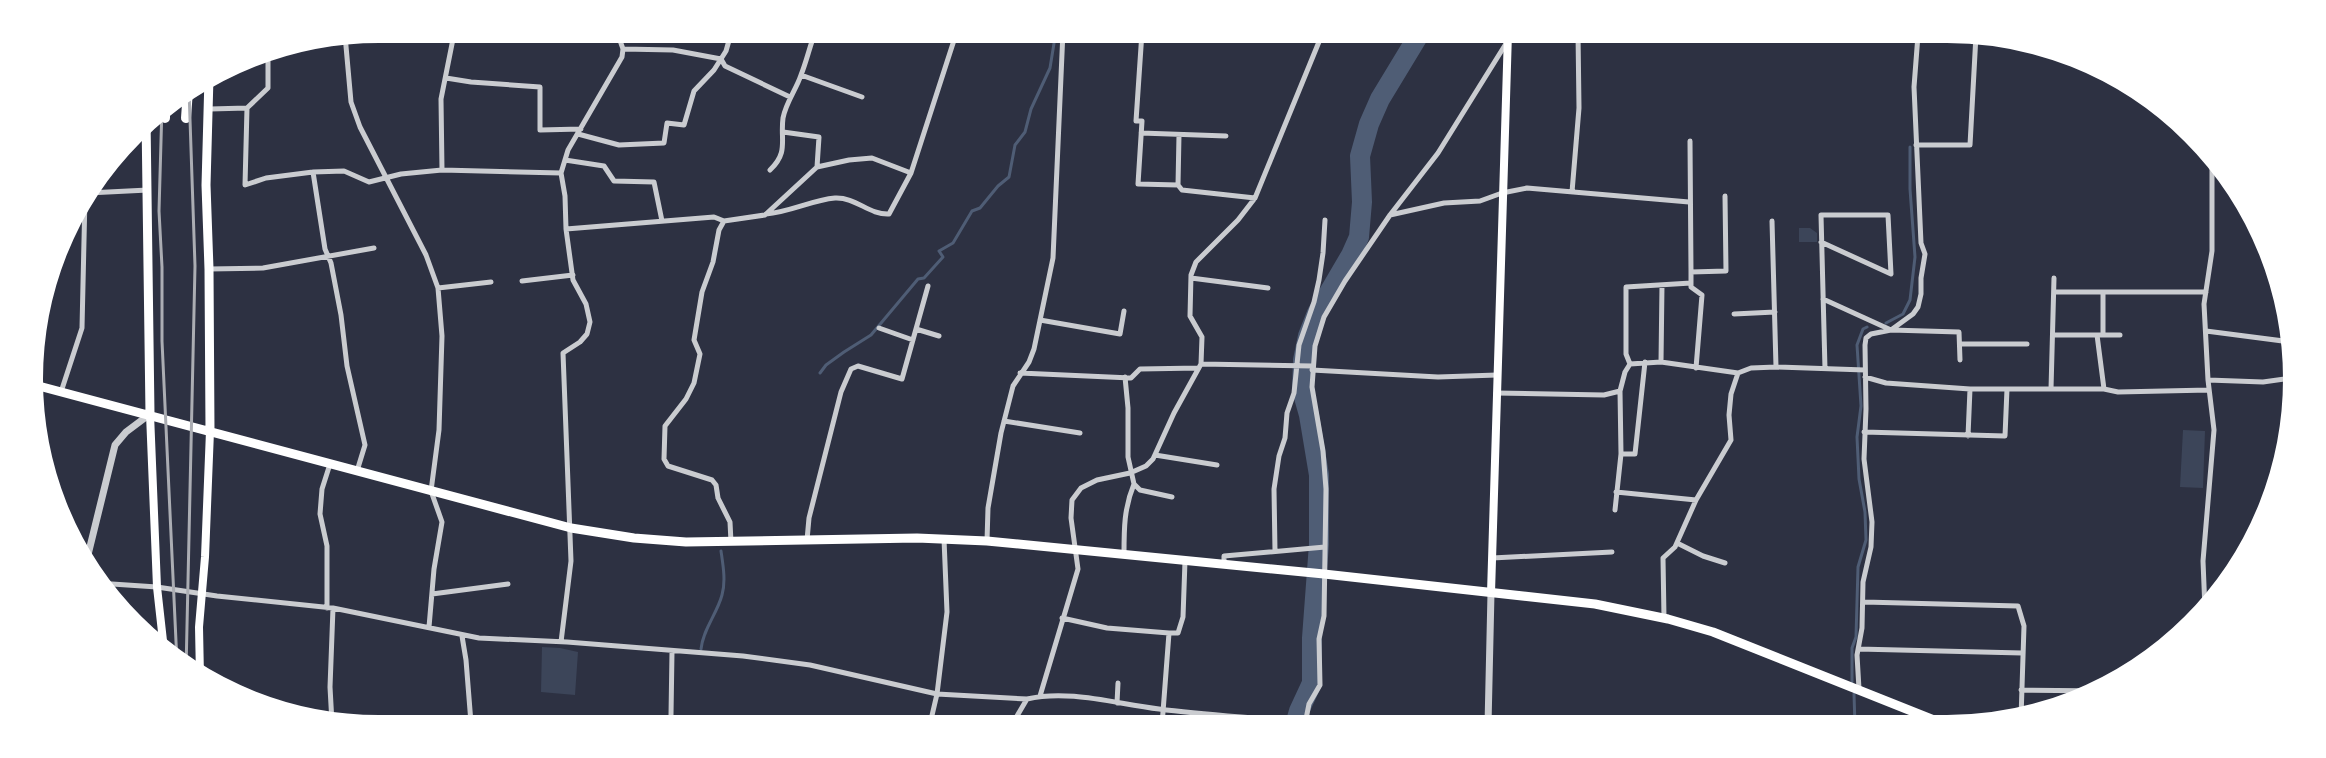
<svg xmlns="http://www.w3.org/2000/svg" width="2326" height="758" viewBox="0 0 2326 758" font-family="Poppins,sans-serif">
  <style>
    .green { fill: #3c4559 }
    .lines { fill: none; stroke-linecap: round; stroke-linejoin: round }
    .stream { stroke: #4f5d75; stroke-width: 3 }
    .river { stroke: #4f5d75; stroke-width: 20 }
    .minor { stroke: #caccd0; stroke-width: 5 }
    .tertiary { stroke: #caccd0; stroke-width: 7 }
    .secondary { stroke: #fff; stroke-width: 8 }
    .trunk { stroke: #fff; stroke-width: 9 }
    .motorway { stroke: #fff; stroke-width: 10 }
    .rail { stroke: #abadb3; stroke-width: 3 }
    .rim { fill: none; stroke: #fff; stroke-width: 8 }
  </style>
  <rect width="100%" height="100%" fill="#2d3142"/>
  <path class="green" d="M1799,228H1810L1817,233V242H1799Z
    M2183,430L2205,431L2203,488L2180,487Z
    M542,647L560,648L578,652L575,695L541,692Z"/>
  <g class="lines">
    <path class="stream" d="M1886,323L1903,314L1910,300L1915,257L1910,189V147
      M820,373L826,365L844,352L871,335L918,279L924,278L943,257L939,251L953,243L972,211L980,208L998,186L1009,177L1015,145L1025,132L1031,109L1050,68L1056,31
      M701,649C703,629 717,614 722,595C726,581 723,565 721,551
      M1852,682V648L1856,637L1858,567L1866,540L1865,512L1859,479L1857,437L1861,406L1857,345L1863,329L1867,327
      M1854,694L1855,726"/>
    <path class="river" d="M1295,725L1299,711L1312,683V638L1319,544V475L1309,415L1302,390L1303,360L1308,336L1317,313L1351,255L1359,237L1362,202L1360,156L1369,124L1380,99L1420,33"/>
    <path class="minor" d="M1142,32L1136,121H1142L1138,184L1178,185
      M345,35L351,102L360,127L426,255L438,288L442,336L439,430L431,491L442,522L434,569L429,627
      M623,49L673,50L721,59L725,66L790,97
      M801,75L862,97
      M446,78L471,82L540,87V130L581,129
      M247,108L245,185L266,178L313,172L344,171L369,182L401,174L442,170L441,99L455,29
      M210,109L247,108L268,88V51
      M783,132L819,137L817,167
      M1141,133L1226,136
      M578,134L619,145L664,143L667,123L684,125L694,91L714,70L726,51L732,30
      M1179,135L1178,185L1182,190L1255,198
      M1690,141L1691,272L1726,271L1725,196
      M1916,145H1970L1976,35
      M565,160L604,166L614,181L654,182L662,221
      M442,170L561,173
      M770,170C789,152 780,140 783,118C786,102 796,90 801,75C807,60 810,45 816,30
      M313,172L325,249L331,263L341,315L347,366L365,445L357,471
      M1572,192L1579,108L1578,33
      M88,193L148,190
      M766,214C790,212 812,200 835,198C856,197 869,215 889,214L911,173
      M1390,215L1444,203L1480,201L1502,193L1527,188L1689,202
      M724,221L719,230L713,262L702,292L694,340L700,354L694,383L686,399L665,426L664,459L668,466L712,480L716,485L718,498L730,522L731,542
      M1772,221L1776,367
      M566,229L714,217L724,221L765,215L817,167L849,160L872,158L911,173L957,31
      M1821,242L1891,274L1888,215H1821L1825,369
      M209,269L263,268L374,248
      M1691,272V287L1702,295L1696,368
      M1191,278L1268,288
      M522,281L573,275
      M438,288L491,282
      M2054,292H2206
      M1823,299L1891,330L1959,332L1960,360
      M1734,314L1775,312
      M1040,320L1120,334L1124,311
      M879,328L913,340
      M916,329L939,336
      M2206,331L2291,342
      M2053,335H2120
      M2097,335L2104,389
      M2103,335V292
      M1960,344H2027
      M1661,362L1662,285
      M1201,364L1312,366
      M1630,364L1626,354V287L1691,283
      M1312,370L1438,377L1497,375
      M1020,373L1131,378L1140,369L1199,368
      M1125,377L1128,408V457L1134,484L1140,490L1172,497
      M1865,377L1886,383L1970,389H2104L2118,392L2209,390
      M2208,380L2263,382L2291,378
      M2051,389L2054,278
      M61,392L82,328L85,197
      M1496,393L1604,395L1620,391L1625,372L1630,364L1661,362L1738,373L1751,368L1776,367L1865,370
      M1004,421L1080,433
      M1864,432L2005,436L2007,389
      M1968,436L1970,389
      M1621,454H1635L1645,362
      M1155,455L1217,465
      M1616,492L1696,500
      M1615,510L1621,454L1620,391
      M807,540L809,518L841,392L851,369L858,366L902,379L928,286
      M987,541L988,508L1001,433L1013,386L1029,362L1034,349L1053,258L1063,31
      M1677,543L1703,556L1725,563
      M1275,551L1274,489L1279,456L1285,438L1287,413L1294,393L1299,345L1314,302L1319,280L1323,253L1325,220
      M1124,554C1124,529 1124,508 1134,484
      M1492,558L1612,552
      M1224,565V556L1325,547
      M97,583L157,587L217,596L333,608L479,638L567,642L743,656L810,665L937,694L1027,699C1069,689 1116,704 1159,709C1213,716 1269,718 1323,725
      M432,594L508,584
      M1864,602L2018,606L2024,626L2021,718
      M327,608V546L320,514L322,489L330,464
      M2205,610L2203,561L2214,430L2208,380L2204,304L2212,251V158
      M1062,618L1107,628L1169,633
      M1664,618L1663,558L1675,547L1696,500L1731,440L1729,415L1731,394L1738,373
      M462,636L466,660L471,723
      M561,642L571,561L563,353L580,342L587,334L590,322L586,304L573,280L566,229L565,196L561,173L568,150L622,57L623,49L616,29
      M1858,649L2022,653
      M1859,689L1857,655L1862,628L1863,582L1871,547L1872,522L1864,459L1866,409L1865,345L1866,338L1871,334L1891,330L1913,314L1918,307L1921,294V278L1925,254L1921,243L1914,87L1918,35
      M2021,690L2106,691
      M1040,696L1078,569L1071,518L1072,500L1081,488L1097,480L1130,473L1146,466L1153,459L1174,413L1201,364L1202,337L1190,316L1191,275L1196,262L1238,220L1255,198L1323,32
      M1117,703L1118,683
      M332,723L330,687L333,608
      M669,723L671,715L672,652
      M669,723L680,724
      M930,724L937,694L947,612L944,539
      M1020,724L1017,716L1027,699
      M1305,724L1309,704L1320,685L1319,639L1324,616L1326,489L1323,451L1312,387L1315,346L1324,317L1345,281L1390,215L1438,153L1507,42
      M1162,725L1169,633H1178L1183,617L1185,561"/>
    <path class="tertiary" d="M85,567L115,445L126,432L150,414
      M1488,725L1491,593"/>
    <path class="secondary" d="M150,414L157,587L164,650
      M1491,593L1508,33
      M200,677L199,627L205,557L210,431"/>
    <path class="trunk" d="M209,77L206,185L209,269L210,431
      M146,118L150,414
      M35,385L571,528L634,538L686,542L917,538L987,541L1324,574L1595,604L1668,619L1713,632L1949,726"/>
    <path class="motorway" d="M165,105V118
      M186,118L188,90"/>
    <path class="rail" d="M162,106L159,211L162,267V341L177,663
      M186,671L195,266L189,90"/>
  </g>
  <path d="M0 0H2326V758H0ZM379 39H1947A340 340 0 0 1 2287 379V379A340 340 0 0 1 1947 719H379A340 340 0 0 1 39 379V379A340 340 0 0 1 379 39Z" fill="#fff" fill-rule="evenodd"/>
  <path class="rim" d="M379 39H1947A340 340 0 0 1 2287 379V379A340 340 0 0 1 1947 719H379A340 340 0 0 1 39 379V379A340 340 0 0 1 379 39Z"/>
</svg>
